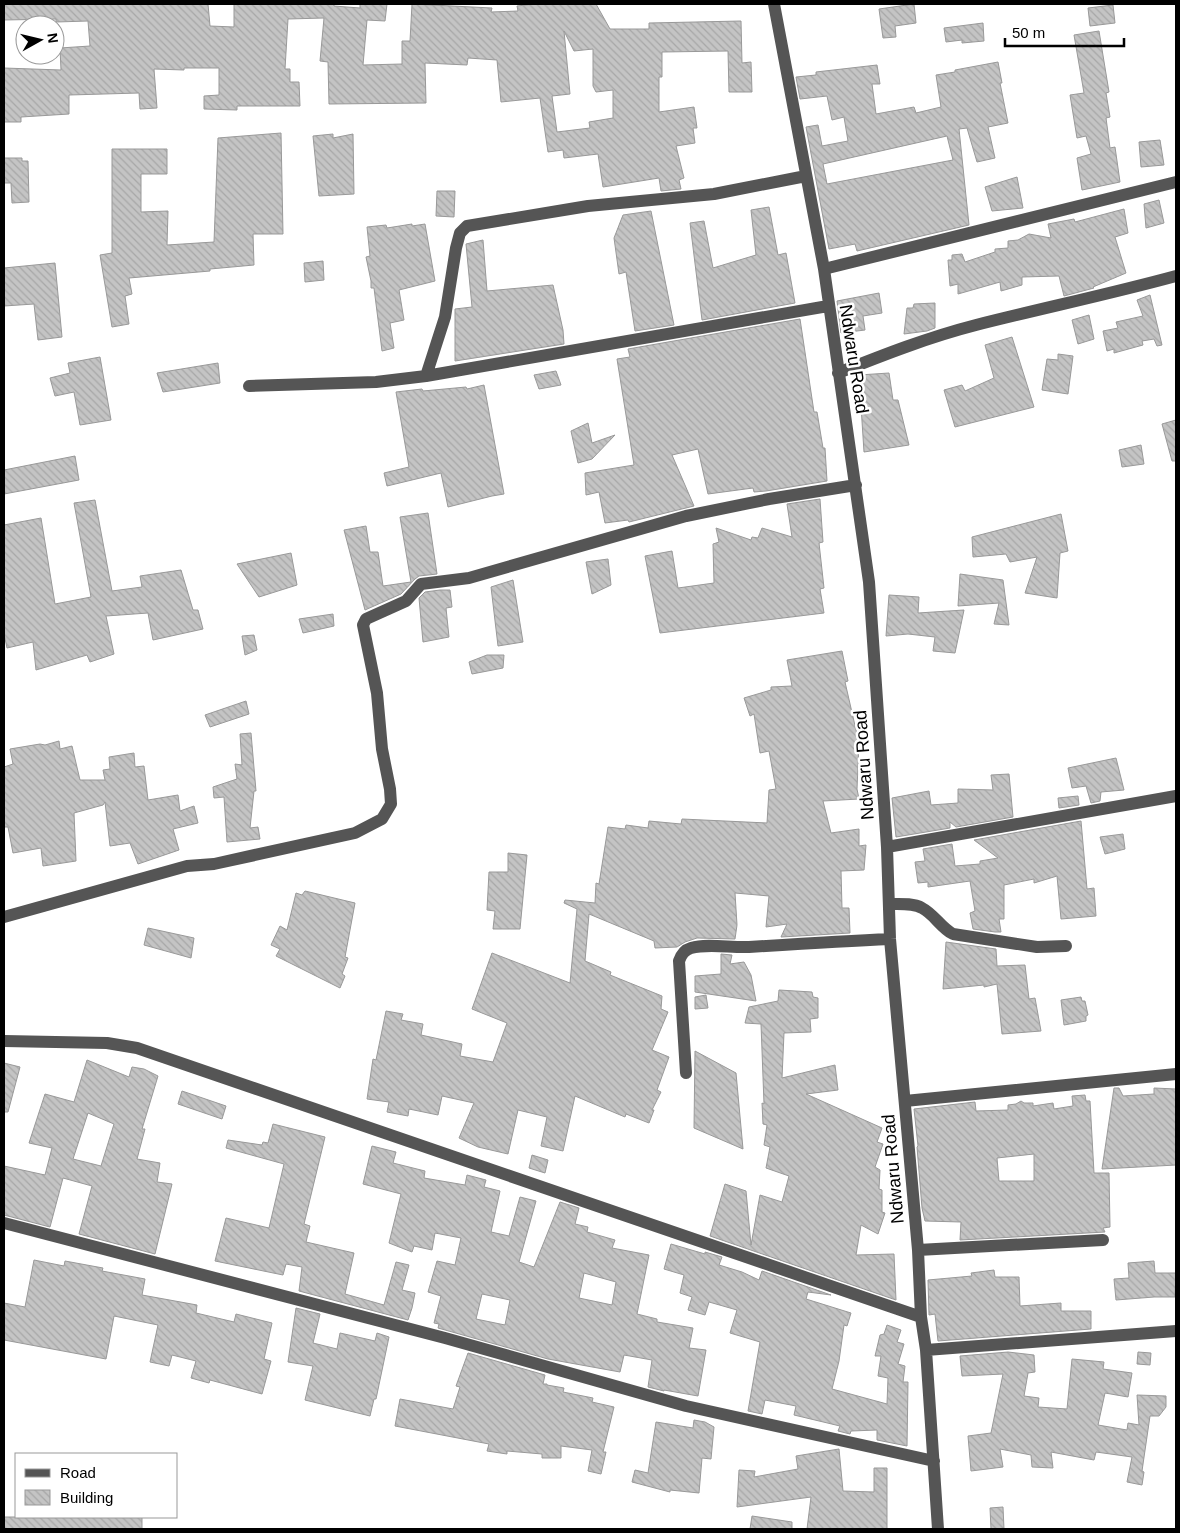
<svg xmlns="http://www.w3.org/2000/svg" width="1180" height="1533" viewBox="0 0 1180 1533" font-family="Arial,sans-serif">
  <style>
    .building { fill: url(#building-back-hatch); stroke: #999; fill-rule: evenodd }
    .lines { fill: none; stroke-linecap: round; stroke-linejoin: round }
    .minor { stroke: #555; stroke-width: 12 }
    .labels { text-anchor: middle; stroke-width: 5; stroke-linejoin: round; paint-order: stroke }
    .street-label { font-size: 18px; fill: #000; stroke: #fff }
  </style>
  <defs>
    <pattern id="building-back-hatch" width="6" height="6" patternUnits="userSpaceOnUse" patternTransform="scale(1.25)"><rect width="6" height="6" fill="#c4c4c4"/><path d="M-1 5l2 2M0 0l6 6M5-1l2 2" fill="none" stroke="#a7a7a7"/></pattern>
  </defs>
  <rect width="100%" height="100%" fill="#fff"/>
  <path class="building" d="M4,4H208L210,26L234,27V4H334V6L360,8V4H387L385,21L367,20L363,65L402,64V41H410L412,4L492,8L491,12L518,11L517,6L535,4H596L610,29H649V23L741,21L742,63L751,62L752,92H729L728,51L662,52V77H659V112L694,107L697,128H693L695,143L676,146L684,178L679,180L681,189L661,191L659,178L603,187L598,154L564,158L563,150L548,152L540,98L501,102L497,60L468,58L467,65L425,63L426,103L329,104L328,62L320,61L324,18L288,19L285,69H290V82H299L300,106H237V110L204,109V96L219,95V68H184V70L154,69L157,108L140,109L139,93L69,95V114L21,117V122H4V68L61,70L60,48L90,46L88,21L56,22V19L4,20ZM564,31L574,51L593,49V86L596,92L613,90V118L589,122L590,128L557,132L552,96L570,94Z
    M914,4L916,23L895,26L896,37L883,38L879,9Z
    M1113,5L1115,23L1090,26L1088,8Z
    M983,23L984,41L962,43V40L946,42L944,28Z
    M1099,31L1109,92L1106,93L1110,117L1106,118L1110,148L1115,147L1120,182L1082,190L1077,158L1091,154L1086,136L1077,138L1070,95L1084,93L1074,35Z
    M998,62L1002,83H1000L1008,123L988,127L995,158L977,162L967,128L959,129L969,225L857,251L855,244L829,249L806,127L818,125L822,146L848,141L844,117L832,120L827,96L800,99L796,77L816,75V72L877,65L880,84H872L876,114L914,107L916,113L941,107L936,75L955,72V70ZM947,136L953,160L827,184L823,164Z
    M281,133L283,234H253L254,265L210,269V271L129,278L132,294L125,296L129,324L112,327L100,255L112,253V149H167V174H141V212L168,211L167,245L214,242L218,138Z
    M333,134V138L353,134L354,194L319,196L313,136Z
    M1160,140L1164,165L1141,167L1139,142Z
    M4,158H22V161H28L29,202L12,203L11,183H4Z
    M1017,177L1023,208L992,211L985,187Z
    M437,191H455L454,217L436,216Z
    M1159,200L1164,223L1146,228L1144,204Z
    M769,207L778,255L786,253L795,303L702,320L690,223L704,221L713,268L756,255L751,210Z
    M1124,209L1128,233L1115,237L1126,273L1093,287L1094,288L1064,296L1059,276L1022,277V285L1001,291L1000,282L958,294V284L950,286L948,260H952V255L962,254L965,262L995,252V249L1008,248V241L1018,240L1029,234L1051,238L1048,224L1074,219L1075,222Z
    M651,211L674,325L635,331L626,272L619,274L614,238L623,215Z
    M412,224V226L425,224L435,281L399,290L404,320L390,323L394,348L382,351L374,288H371V281L366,257L370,256L367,227L386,225L387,228Z
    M483,240L487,291L553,285L563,330L564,344L455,361V309L472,307L466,244Z
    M323,261L324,280L305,282L304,263Z
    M55,263L62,337L38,340L34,304L4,306V268Z
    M879,293L882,313L863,316L865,330L841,333L837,301Z
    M1150,295L1162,345L1157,346L1154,339L1142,341L1143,345L1114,353V349L1107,351L1103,331L1118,328L1116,322L1143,316L1137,300Z
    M935,303V328L927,331L904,334L907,308H913L914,304Z
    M1089,315L1094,339L1078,344L1072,320Z
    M800,319L814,412H817L823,448H825L827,481L766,491L754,492L753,488L708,494L698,449L672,455L694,506L629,522L628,520L605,523L599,492L586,495L585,473L634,465L617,359L630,357L628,349Z
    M1012,337L1034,407L955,427L944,390L962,385L965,391L994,378L985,345Z
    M1058,354L1073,356L1068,394L1042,390L1047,359L1058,360Z
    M100,357L111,420L80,425L74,392L55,396L50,378L70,373L68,363Z
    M218,363L220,383L163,392L157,373Z
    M556,371L561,385L539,389L534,375Z
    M889,373L893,400H898L909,445L864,452L859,375Z
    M484,385L504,494L492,496L448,507L441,473L387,486L384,473L409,467L396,392L422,389L423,391L466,387L467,389Z
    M1176,420V461H1172L1162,424Z
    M588,423L592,443L615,435L592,459L578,463L571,431Z
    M1141,445L1144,464L1122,467L1119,450Z
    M75,456L79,480L4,494V470Z
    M820,499L823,542L819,543L824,588L820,589L824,613L660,633L645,556L672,551L678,588L714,583L713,544L719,542L716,528L751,540L752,537L758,538L762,528L792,537L787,504Z
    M95,500L112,591L142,587L140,576L181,570L193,610H198L203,629L153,640L148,613L106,616L114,654L90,662L87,655L36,670L33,642L7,648L4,634V525L41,518L55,604L91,597L74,503Z
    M428,513L437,574L419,576L415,579L401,594L365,610L344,530L366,526L370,552H378L383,586L411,582L400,517Z
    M1061,514L1068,551L1060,553L1057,598L1025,593L1037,557L1010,562L1006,554L973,557L972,537Z
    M291,553L297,585L259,597L237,564Z
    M608,559L611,585L592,594L586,562Z
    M960,574L1003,580L1009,625L994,624L999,603L958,606Z
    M513,580L523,642L498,646L491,587Z
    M440,590H450L452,607L446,608L449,637L423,642L419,598L425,592Z
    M889,595L919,597L918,613L964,610L955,653L933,651L935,637L908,634L886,636Z
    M333,614L334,626L303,633L299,619Z
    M254,635L257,650L245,655L242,636Z
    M842,651L848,681L845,682L859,743L857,789L859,799L823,801L831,833L859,829V846L866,845L864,870L841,871L842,908H849L850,933L781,937L787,924L766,927L769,896L735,893L737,925L735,939L697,938L685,942L677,947L655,948L654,941L589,914L585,961L611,972L610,975L662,996L661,1009L668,1012L652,1050L669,1057L657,1090L661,1092L652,1110H654L649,1123L626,1114L625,1117L575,1096L563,1151L541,1146L547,1117L518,1110L508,1154L478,1147L459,1138L474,1103L442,1096L438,1115L409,1109L408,1116L387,1112L389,1102L367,1099L373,1059L376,1060L386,1011L403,1014L401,1020L423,1024L421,1035L462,1044L460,1056L493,1062L507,1023L472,1009L492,953L570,983L577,909L564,903L565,900L595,903L596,883L599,884L608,827L625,829L626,825L648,828L649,821L681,824L682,819L767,823L769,790L776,789L769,751L760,753L754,714L750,716L744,698L771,690V687L792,686L787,660Z
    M487,655H504L503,668L472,674L469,662Z
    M246,701L249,714L210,727L205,715Z
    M251,733L256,791H254L250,828L258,827L260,839L227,842L224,797L214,798L213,787L237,779L235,764L242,765L240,734Z
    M59,741L60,749L72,746L80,780H105L103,770L110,769L109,757L134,753L135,767L144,766L148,800L178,795L180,811L194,806L198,823L173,829L179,850L138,864L130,843L110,846L105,802L103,805L74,813L76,861L43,866L41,848L13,853L8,827H4V767L13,764L10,749L40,744L45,745Z
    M1116,758L1124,790L1101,792L1100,801L1091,803L1086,786L1072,788L1068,768Z
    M1009,774L1013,817L956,827L950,822V828L896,837L892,798L929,791L931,805L958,803V789L993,790L991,775Z
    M1078,796L1079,805L1059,808L1058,798Z
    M1081,821L1087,889L1094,888L1096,916L1061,919L1057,876L1034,883V879L1004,885V919H999L1001,932H995L973,929L970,913L975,911L970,881L928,887V882L918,883L915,862L925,861L923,849L952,844L955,866L980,864V861L998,858L974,840Z
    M1123,834L1125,849L1105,854L1100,837Z
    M508,853L527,855L520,929H493L495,911L487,910L489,872H508Z
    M305,891L355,903L345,957L348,958L342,974L345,976L340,988L276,956L280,949L271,945L280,926L287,930L296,893L302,895Z
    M148,928L194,938L191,958L144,945Z
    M946,942L996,949L997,966L1025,965L1029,999L1035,998L1041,1031L1002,1034L997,984L984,987V985L943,989Z
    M721,954L732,955L730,964L744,962L751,975L756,1001L695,992V976L721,974Z
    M779,990L812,992L813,997L818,998V1018L810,1019L811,1032L784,1033L782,1078L835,1065L838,1090L806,1094L882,1128L877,1142L883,1144L875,1167L880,1170L879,1189L882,1190V1212L885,1213L878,1234L861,1225L856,1255L894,1254L896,1300L710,1236L725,1184L746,1191L751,1245L760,1195L782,1202L789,1176L766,1168L770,1147L764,1145L767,1125L763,1124L762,1103L764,1104L761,1024L745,1023L749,1007L778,1001Z
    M706,995L708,1008L695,1009V997Z
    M1081,997L1082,1001H1085L1088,1015L1086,1016V1021L1064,1025L1061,1000Z
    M695,1051L736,1073L743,1149L694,1128Z
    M87,1060L129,1077L132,1067L144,1069L158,1076L142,1129H145L137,1159L160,1163L157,1182L172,1184L155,1254L79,1234L92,1186L63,1178L50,1227L4,1215V1166L45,1175L52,1148L29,1143L45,1094L74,1102ZM88,1113L114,1124L101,1166L73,1159Z
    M4,1063L20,1067L8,1112H4Z
    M1114,1088H1119L1123,1096L1154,1094V1088L1176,1089V1165L1102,1169Z
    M182,1091L226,1106L222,1119L178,1104Z
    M1085,1095L1086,1101H1090L1094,1173H1109L1110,1227L1103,1228L1105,1232L960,1240L961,1222L925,1221L922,1208L917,1147L918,1146L914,1109L975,1102L976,1111L1008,1110V1105L1016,1104L1021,1101L1024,1103H1033V1106L1053,1103L1054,1109L1073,1106L1072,1096ZM1034,1154V1181H999L997,1158Z
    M273,1124L325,1137L304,1224L310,1226L306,1242L354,1253L345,1294L384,1305L396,1262L409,1265L402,1290L415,1293L412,1308L408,1320L299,1291L302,1267L286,1264L283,1275L215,1261L226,1218L269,1228L284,1164L226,1148L228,1140L262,1145L263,1142L268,1143Z
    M372,1146L396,1152L393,1163L425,1171L424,1178L465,1185L467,1175L486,1180L484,1187L500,1191L491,1232L509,1236L520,1197L536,1201L519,1262L534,1267L560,1202L579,1208L575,1224L588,1227L587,1232L615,1240L612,1248L649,1255L637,1314L657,1319V1322L693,1328L689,1348L706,1350L698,1396L664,1390V1391L648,1387L652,1360L624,1355L620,1372L548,1359L438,1328L439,1324L434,1323L441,1296L428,1292L437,1261L455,1265L461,1238L435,1233L432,1250L414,1246L412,1252L389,1243L401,1194L363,1184ZM584,1273L616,1282L612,1305L579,1298ZM482,1294L510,1300L505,1325L476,1319Z
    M532,1155L548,1160L545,1173L529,1168Z
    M671,1244L705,1254V1252L722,1257L719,1265L742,1272L759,1280L762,1271L831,1295L808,1292L806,1299L851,1313L847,1326L844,1325L839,1361L832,1389L887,1404L888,1378L878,1376L881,1356H875L880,1335L884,1334L887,1325L901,1330L897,1342L904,1344L898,1364L905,1366L903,1382H908L907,1446L877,1440V1430L851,1431L850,1434L838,1431L840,1426L794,1415L796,1406L765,1400L762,1414L748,1411L760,1342L730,1333L737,1310L709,1302L705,1315L688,1310L692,1297L680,1293L684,1275L664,1269Z
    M34,1260L64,1266L65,1261L103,1268L102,1271L145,1279L142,1295L197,1305L196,1313L234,1322L236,1314L272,1323L264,1359L271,1361L262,1394L210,1380L209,1383L191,1378L196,1361L172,1355L169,1366L150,1362L158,1325L114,1316L106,1359L4,1340V1303L25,1307Z
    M1154,1261L1155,1273H1176L1175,1297H1154L1116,1300L1114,1279L1129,1278L1128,1263Z
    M994,1270L995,1277H1019L1020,1306L1061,1303V1311H1091V1329L938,1341L935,1314L929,1315L928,1280L972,1276L971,1273Z
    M296,1308L320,1314L313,1343L337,1349L340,1333L375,1341L377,1333L389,1337L376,1399H374L370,1416L305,1400L313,1366L288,1362Z
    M1008,1352L1034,1355L1035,1372L1028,1373L1024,1396L1039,1398L1038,1407L1067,1409L1072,1359L1104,1362L1103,1369L1132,1373L1128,1397L1105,1393L1098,1425L1127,1430L1128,1423L1139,1425L1137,1395L1166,1396V1407L1159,1416H1150L1142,1471L1144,1472L1142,1485L1127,1482L1132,1457L1096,1452L1094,1460L1051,1452L1053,1468L1032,1467L1031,1455L1000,1449L1003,1467L971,1471L968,1436L991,1433L1003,1374L962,1376L960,1356Z
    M1138,1352L1151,1353L1150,1365L1137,1364Z
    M468,1353L545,1375L543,1384H547V1385L564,1388L563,1392L593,1398L592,1402L614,1407L603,1452H606L601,1474L588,1471L592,1450L561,1446V1458H542V1454L507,1451V1454L487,1451L489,1444L395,1426L400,1399L453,1409L460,1387L456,1386Z
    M694,1420L705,1422L714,1427L711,1459L702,1458L699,1493L670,1490V1492L632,1482L635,1470L648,1473L656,1422L693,1428Z
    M839,1449L843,1491L874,1492V1468H887V1529H807L811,1497L737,1507L739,1470L755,1471L754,1477L798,1469L796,1456Z
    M1003,1507L1004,1529H991L990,1508Z
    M752,1516L792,1522V1529H750Z
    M4,1517H142V1529H4Z"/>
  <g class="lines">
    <path class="minor" d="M774,4L824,269L869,582L887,847L890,939L918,1250L921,1317L926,1350L938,1529
      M824,269L1176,182
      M838,373C883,355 929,337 976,325C1043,308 1110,294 1176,276
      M426,376L445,317L456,248L460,233L467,226L588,206L714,194L806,176
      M249,386L376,382L426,376L828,306
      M887,847L1176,796
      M890,904C900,904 913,903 922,908C934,914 941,928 953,934L1037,947L1066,946
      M4,917L187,866L214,864L355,833L382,819L391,804L390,789L382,749L377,693L363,625L366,619L406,601L421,584L469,578L686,516L769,499L856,485
      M4,1041L107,1043L137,1048L921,1317
      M686,1073L679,961C681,955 684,950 691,948C708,943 731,948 749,947C796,944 843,941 890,939
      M905,1101L1176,1074
      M4,1223L445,1338L686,1406L934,1461
      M918,1250L1103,1240
      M926,1350L1176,1331"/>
  </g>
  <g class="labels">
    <g class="street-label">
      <text transform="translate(854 359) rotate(81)" y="6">Ndwaru Road</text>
      <text transform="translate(864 765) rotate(-94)" y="6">Ndwaru Road</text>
      <text transform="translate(893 1169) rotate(-95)" y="6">Ndwaru Road</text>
    </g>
  </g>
  <rect width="1180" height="1533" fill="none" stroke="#000000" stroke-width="10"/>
  <rect x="15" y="1453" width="162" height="65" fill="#ffffff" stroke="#999999"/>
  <rect x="25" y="1469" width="25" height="8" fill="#555555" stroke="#999999"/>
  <text x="60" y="1478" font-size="15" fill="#000000">Road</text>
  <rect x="25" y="1490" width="25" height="15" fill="url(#building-back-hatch)" stroke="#999999"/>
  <text x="60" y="1503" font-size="15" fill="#000000">Building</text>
  <g transform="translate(40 40) rotate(82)"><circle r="24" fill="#ffffff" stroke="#999999"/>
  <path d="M0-4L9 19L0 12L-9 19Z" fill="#000000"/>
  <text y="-8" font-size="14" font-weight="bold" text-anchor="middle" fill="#000000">N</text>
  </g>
  <path d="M1005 38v8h119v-8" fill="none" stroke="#000000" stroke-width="2.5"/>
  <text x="1012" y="38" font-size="15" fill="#000000" stroke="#ffffff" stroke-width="4" paint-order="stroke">50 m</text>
</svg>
